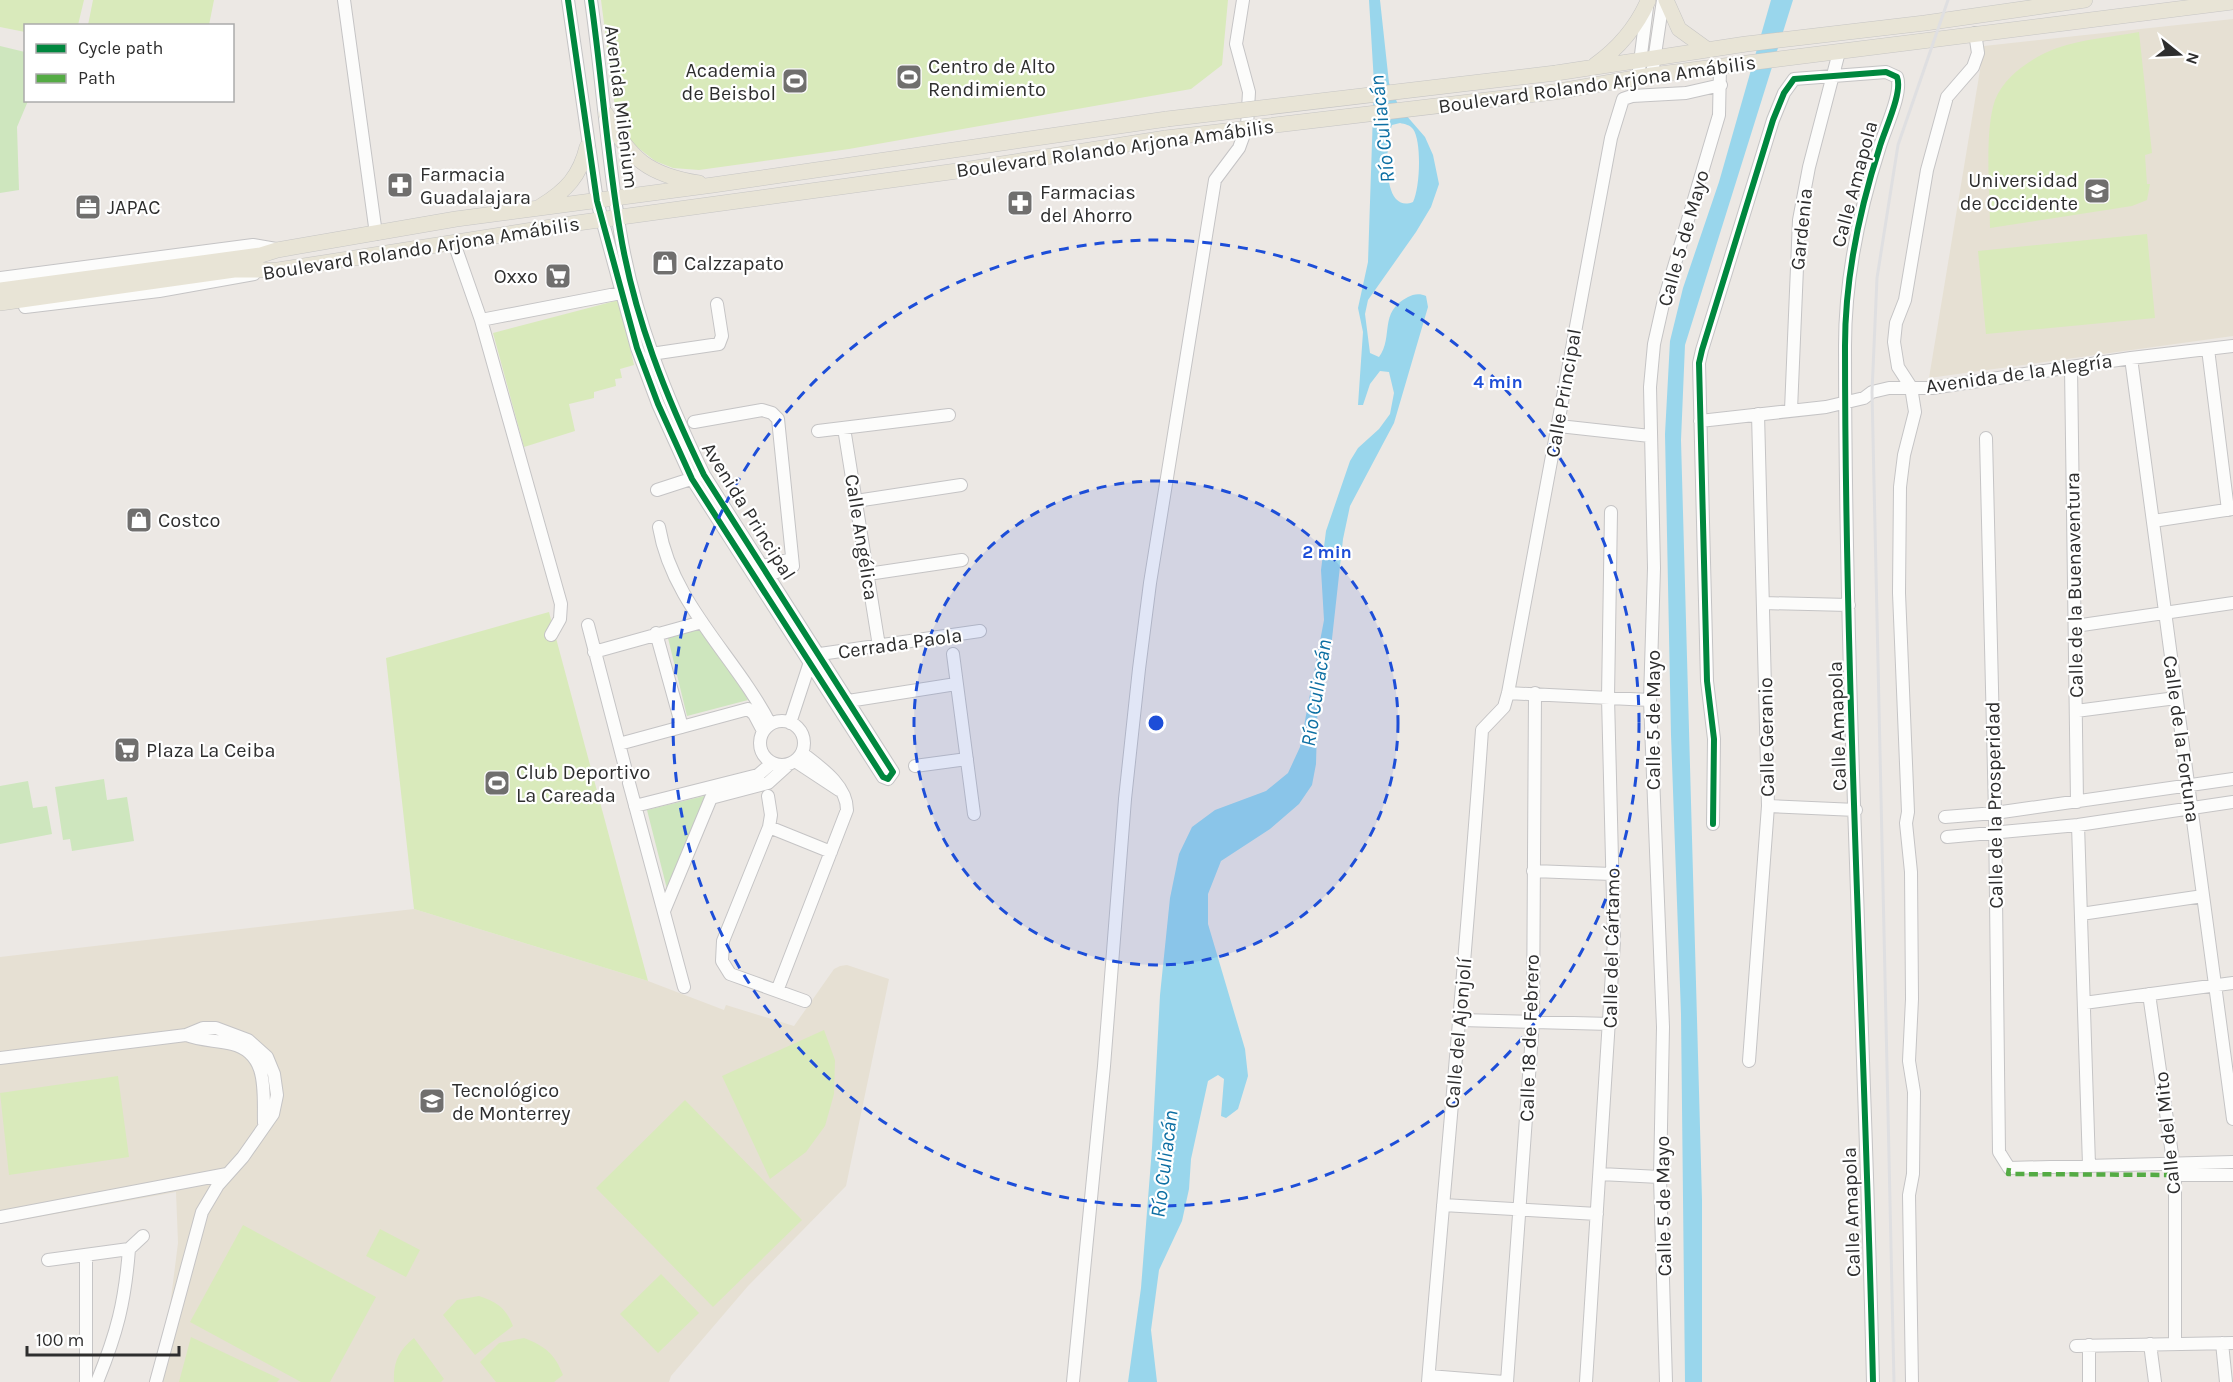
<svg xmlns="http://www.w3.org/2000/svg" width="2233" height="1382" viewBox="0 0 2233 1382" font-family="Karla,sans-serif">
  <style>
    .education { fill: #e6e0d3 }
    .green { fill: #cee6be }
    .pitch { fill: #d9eabb }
    .water { fill: #99d6ec; fill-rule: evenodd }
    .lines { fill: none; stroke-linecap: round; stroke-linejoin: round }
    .minor-casing { stroke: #c5c4c5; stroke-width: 14 }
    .major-casing { stroke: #c6c5c4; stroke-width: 16 }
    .minor { stroke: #fcfcfb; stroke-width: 12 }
    .major { stroke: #e8e4d6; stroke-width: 15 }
    .rail { stroke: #dfdfe1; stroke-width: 3 }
    .major-bridge-casing { stroke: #c6c5c4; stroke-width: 16; stroke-linecap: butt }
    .major-bridge { stroke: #e8e4d6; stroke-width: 15 }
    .quiet { stroke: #54ab44; stroke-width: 4.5; stroke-dasharray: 9 4.5; stroke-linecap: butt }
    .cycleway-casing { stroke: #fff; stroke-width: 10 }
    .cycleway { stroke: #00873e; stroke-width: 6 }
    .ring { fill: none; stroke: #1d4ed8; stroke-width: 3; stroke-dasharray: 10 8 }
    .labels { text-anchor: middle; stroke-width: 4.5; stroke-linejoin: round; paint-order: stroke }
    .poi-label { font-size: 20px; fill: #2e2e2e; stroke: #fff; text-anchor: start }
    .street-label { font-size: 20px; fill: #2e2e2e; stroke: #fff }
    .water-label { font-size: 21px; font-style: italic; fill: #0d6fa3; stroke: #fff }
    .centre { fill: #1d4ed8; stroke: #fff; stroke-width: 3 }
    .ring-label { font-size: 18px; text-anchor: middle; font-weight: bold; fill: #1d4ed8; stroke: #fff; stroke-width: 4.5; stroke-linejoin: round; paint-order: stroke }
  </style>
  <rect width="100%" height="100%" fill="#ece8e4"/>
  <path class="education" d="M2233,19V336L1929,378L1984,46Z
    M414,909L648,981L724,1010L726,1005L794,1026L834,969L840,966L847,965L889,979L846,1186L748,1286L671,1376L669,1382H149L168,1322L178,1243L176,1192L0,1224V957Z"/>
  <path class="green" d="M0,46L25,52L26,100L28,101L17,127L19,190L0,193Z
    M703,624L748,700L687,716L667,634Z
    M104,779L107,800L127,797L134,841L72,851L70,839L63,840L55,787Z
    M28,781L33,808L47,806L52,834L0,844V786Z
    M708,795L667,889L647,810Z"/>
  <path class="pitch" d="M0,0H84L78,25L26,26L25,32L0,27Z
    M93,0H214L209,25H88Z
    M601,0H1228L1222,65L1191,89L849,149L699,170L673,168L655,161L632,143L616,116Z
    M2139,32L2152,153L2145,155L2147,184H2150L2147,200L2132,206L1990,228C1990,194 1984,131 1995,100C2005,75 2033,57 2057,48C2082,39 2113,37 2139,32Z
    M2147,234L2155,318L1986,334L1978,251Z
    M619,300L634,365L620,369L622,378L615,379L616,386L594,392V398L569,404L575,431L524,447L493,333Z
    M549,612L648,981L414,909L386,658Z
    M824,1030L835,1060L834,1094L825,1126L806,1152L770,1179L722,1076Z
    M118,1076L129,1157L9,1175L0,1093Z
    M685,1100L802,1220L713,1307L596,1188Z
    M243,1225L376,1297L330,1382H301L190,1322Z
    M380,1229L420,1250L406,1277L366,1256Z
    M661,1274L699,1313L658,1353L620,1314Z
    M479,1296C497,1302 506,1308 513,1326L475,1355L443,1315L457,1300Z
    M191,1337L280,1379L277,1382H179Z
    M414,1338L444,1379L441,1382H394C393,1362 399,1350 414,1338Z
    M524,1338C545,1346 555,1354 563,1375L554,1382H496L480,1362L499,1343Z"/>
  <path class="water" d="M1369,0H1380L1389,83L1399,107L1425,137L1433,155L1439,184L1431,207L1416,232L1368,300L1365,314L1370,353L1379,357C1394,337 1378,312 1408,297C1413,294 1420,293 1426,296L1428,307L1394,423L1350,506L1343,539L1330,657L1318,691L1316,764L1312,785L1299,804L1270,829L1221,861L1208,894V924L1245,1049L1248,1076L1238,1109L1226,1118L1221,1116L1224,1079L1218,1075L1208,1081L1191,1159L1189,1189L1182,1221L1159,1270L1151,1330L1157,1382H1128L1141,1288L1152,1148L1160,995L1170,898L1179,854L1192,827L1215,810L1266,791L1288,773L1300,747L1324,620L1321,570L1326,531L1350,461L1358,448L1379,429L1390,414L1394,393L1389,372L1380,371L1370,384L1363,405H1358L1363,332L1358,308L1368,262L1374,83ZM1400,123C1405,124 1410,125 1413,129C1422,142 1420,188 1413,202C1380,215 1386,141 1392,125Z
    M1771,0H1793L1685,345L1681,440L1702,1200V1382H1685L1681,1014L1671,735L1665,434L1670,341L1683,288L1719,182Z"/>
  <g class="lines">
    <g class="minor-casing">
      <path id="minor" d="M344,0L376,234
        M568,0L597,201L637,348L658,404L692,479L883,777L888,779L893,772L704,475C666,397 634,317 620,231C607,155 602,77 591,0
        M1652,75L1663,0
        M1638,78L1647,7
        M454,243L481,320L561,604L560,619L551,635
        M0,278L253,245L276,249
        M25,307L159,291L254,274
        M481,320L621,293
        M2208,349L2228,510
        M651,354L719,344L722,336L717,304
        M2131,358L2233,1119
        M2071,367L2077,802
        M1791,410L1799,220L1809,167L1839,52
        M1700,421L1826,407L1864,398L1872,392L1889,388H1932L2131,358L2233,346
        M694,422L762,410L772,413L778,419L793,566L768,575
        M1559,426L1650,436
        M844,428L879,646
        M818,431L949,415
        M1986,438L1995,813L1999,1152L2009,1168L2233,1162
        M657,490L697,477
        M856,501L961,485
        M2153,521L2233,509
        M659,527C672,604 736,657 770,724
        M763,566L792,559
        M868,574L962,560
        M1763,603L1849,605
        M588,625L625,767
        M2075,626L2233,603
        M656,633L682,727
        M594,652L702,622
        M953,654L974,814
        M1508,693L1650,700
        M842,702L956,684
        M748,709L754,714L763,731
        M2076,711L2176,698
        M760 743a22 22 0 1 1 44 0a22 22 0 1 1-44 0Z
        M790,723L810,662L820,654L980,631
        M619,744L748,709
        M795,761L839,790
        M915,766L967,759
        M629,783L684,987
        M768,796L771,815L769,827L723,941L722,961L730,974L805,1001
        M711,798L768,783L789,764
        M635,806L758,775L772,763
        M1768,806L1856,810
        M1945,817L1995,813L2233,779
        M1713,824L1714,739L1707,681L1699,363L1702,350L1773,120L1784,93L1794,79L1886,72L1897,77C1903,92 1885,129 1880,146C1859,211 1845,277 1845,346C1845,692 1865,1037 1873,1382
        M2078,825L2089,1165
        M769,827L831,852
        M1947,837L2078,825L2233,802
        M1533,871L1612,874
        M664,911L711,798
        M2081,914L2203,896
        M777,991L847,810C847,785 820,767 802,753
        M2149,994L2175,1175V1344
        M2084,1003L2233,983
        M1461,1020L1611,1024
        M186,1035C202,1041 216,1040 232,1044C270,1053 263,1095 264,1123
        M0,1058L186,1035L203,1028H216L248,1040L267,1057L274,1074L277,1095L273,1114L243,1157L218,1185L202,1212L156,1382
        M1749,1061L1768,806L1758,414
        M1600,1174L1660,1177
        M2175,1175H2233
        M1443,1205L1597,1214
        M0,1217L227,1174
        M129,1249L143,1236
        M48,1260L129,1249
        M2222,1343L2226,1382
        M2150,1344L2155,1382
        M2089,1345V1382
        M2076,1346L2233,1343
        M1429,1376L1504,1382
        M86,1382V1256
        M97,1382C117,1333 125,1302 129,1249
        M1073,1382L1104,1066L1125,799L1139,669L1150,583L1215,180L1239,148L1247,126L1249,92L1236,44L1243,0
        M1428,1382C1446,1165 1467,948 1482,730L1504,707L1508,693L1611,138L1623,99L1632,96L1686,93L1721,85
        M1507,1382L1533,1020L1535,693
        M1586,1382L1614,941L1608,697L1611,512
        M1666,1382L1660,1177L1663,1027L1650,700L1654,568L1650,387L1654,344L1663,304L1719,115L1720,67
        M1912,1382L1909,1195L1913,1174L1914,1092L1909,1061L1912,999L1911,872L1906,823L1908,812L1899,593L1900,487L1904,455L1915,412L1911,387L1898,367L1894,342L1896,323L1905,300L1927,170L1947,97L1973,67L1978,53L1975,33"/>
    </g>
    <g class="major-casing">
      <path id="major" d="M1666,0L1679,29L1708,50
        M1595,65C1619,48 1636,28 1648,1
        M1556,73L1746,44L1925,23L2085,0
        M1554,92L1652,75L2233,2
        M606,114C629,159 649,175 699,183
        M541,206C566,191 580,176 587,147
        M0,290L261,255L277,250L456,219L713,185L1167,119
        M0,303L234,270H278L577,223L957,171L1166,138"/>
    </g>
    <use href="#minor" class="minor"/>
    <use href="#major" class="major"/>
    <path class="rail" d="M1894,1382L1872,392L1877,278L1898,145L1948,0"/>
    <g class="major-bridge-casing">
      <path id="major-bridge" d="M1167,119L1556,73
        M1166,138L1554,92"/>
    </g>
    <use href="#major-bridge" class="major-bridge"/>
    <path class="quiet" d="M2009,1168L2008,1174L2175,1175"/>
    <g class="cycleway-casing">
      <path id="cycleway" d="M568,0L597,201L637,348L658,404L692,479L883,777L888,779L893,772L704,475C666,397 634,317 620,231C607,155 602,77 591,0
        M1713,824L1714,739L1707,681L1699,363L1702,350L1773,120L1784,93L1794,79L1886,72L1897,77C1903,92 1885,129 1880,146C1859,211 1845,277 1845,346C1845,692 1865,1037 1873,1382"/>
    </g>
    <use href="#cycleway" class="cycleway"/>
  </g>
  <circle cx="1156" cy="723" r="242" fill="#1d4ed8" fill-opacity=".12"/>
  <g class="ring">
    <circle cx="1156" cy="723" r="242"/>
    <circle cx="1156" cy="723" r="483"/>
  </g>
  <defs>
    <g id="stadium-square" transform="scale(1.35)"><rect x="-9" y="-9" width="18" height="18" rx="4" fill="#706f6e" stroke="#fff"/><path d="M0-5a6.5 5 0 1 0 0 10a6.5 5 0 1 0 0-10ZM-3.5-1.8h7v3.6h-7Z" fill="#fff"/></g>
    <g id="pharmacy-square" transform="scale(1.35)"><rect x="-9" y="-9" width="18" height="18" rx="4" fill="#706f6e" stroke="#fff"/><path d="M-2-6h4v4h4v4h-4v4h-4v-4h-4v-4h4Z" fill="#fff"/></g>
    <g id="university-square" transform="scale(1.35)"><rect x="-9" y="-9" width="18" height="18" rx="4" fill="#706f6e" stroke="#fff"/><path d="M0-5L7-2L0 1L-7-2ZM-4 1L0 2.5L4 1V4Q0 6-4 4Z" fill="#fff"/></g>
    <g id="office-square" transform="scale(1.35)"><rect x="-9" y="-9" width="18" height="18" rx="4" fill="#706f6e" stroke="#fff"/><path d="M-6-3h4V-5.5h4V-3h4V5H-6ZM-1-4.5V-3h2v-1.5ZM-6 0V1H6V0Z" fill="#fff"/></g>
    <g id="shop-square" transform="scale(1.35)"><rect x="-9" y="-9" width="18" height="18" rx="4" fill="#706f6e" stroke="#fff"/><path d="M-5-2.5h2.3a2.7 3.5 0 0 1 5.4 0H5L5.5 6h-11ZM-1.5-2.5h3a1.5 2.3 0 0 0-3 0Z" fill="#fff"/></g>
    <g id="supermarket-square" transform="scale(1.35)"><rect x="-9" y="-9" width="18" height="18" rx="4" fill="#706f6e" stroke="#fff"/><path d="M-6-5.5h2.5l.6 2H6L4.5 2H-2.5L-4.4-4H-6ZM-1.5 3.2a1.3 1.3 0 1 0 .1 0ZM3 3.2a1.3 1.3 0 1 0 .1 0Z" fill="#fff"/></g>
  </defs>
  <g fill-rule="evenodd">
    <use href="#stadium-square" x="909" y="77"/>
    <use href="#stadium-square" x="795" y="81"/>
    <use href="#pharmacy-square" x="400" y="185"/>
    <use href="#university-square" x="2097" y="191"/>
    <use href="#pharmacy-square" x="1020" y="203"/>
    <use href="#office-square" x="88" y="207"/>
    <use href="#shop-square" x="665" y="263"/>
    <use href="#supermarket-square" x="558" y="276"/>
    <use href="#shop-square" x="139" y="520"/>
    <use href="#supermarket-square" x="127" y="750"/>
    <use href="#stadium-square" x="497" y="783"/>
    <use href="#university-square" x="432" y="1101"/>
  </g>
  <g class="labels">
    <g class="poi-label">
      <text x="928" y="73">Centro de Alto<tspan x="928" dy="23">Rendimiento</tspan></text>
      <text x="776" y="77" text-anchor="end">Academia<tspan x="776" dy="23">de Beisbol</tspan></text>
      <text x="420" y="181">Farmacia<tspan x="420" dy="23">Guadalajara</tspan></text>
      <text x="2078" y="187" text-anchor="end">Universidad<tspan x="2078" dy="23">de Occidente</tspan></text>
      <text x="1040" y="199">Farmacias<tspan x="1040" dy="23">del Ahorro</tspan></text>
      <text x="107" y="214">JAPAC</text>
      <text x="684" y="270">Calzzapato</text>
      <text x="538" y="283" text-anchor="end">Oxxo</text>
      <text x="158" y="527">Costco</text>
      <text x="146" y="757">Plaza La Ceiba</text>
      <text x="516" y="779">Club Deportivo<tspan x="516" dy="23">La Careada</tspan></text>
      <text x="452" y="1097">Tecnológico<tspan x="452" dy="23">de Monterrey</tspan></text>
    </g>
    <g class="street-label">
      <text transform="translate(1597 84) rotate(-8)" y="7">Boulevard Rolando Arjona Amábilis</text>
      <text transform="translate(622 107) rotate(83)" y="7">Avenida Milenium</text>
      <text transform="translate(1115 148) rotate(-8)" y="7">Boulevard Rolando Arjona Amábilis</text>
      <text transform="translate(1854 184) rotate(-75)" y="7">Calle Amapola</text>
      <text transform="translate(1801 229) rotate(-84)" y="7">Gardenia</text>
      <text transform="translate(1683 238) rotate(-74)" y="7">Calle 5 de Mayo</text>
      <text transform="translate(421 248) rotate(-9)" y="7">Boulevard Rolando Arjona Amábilis</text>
      <text transform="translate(2019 373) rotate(-8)" y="7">Avenida de la Alegría</text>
      <text transform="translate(1563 393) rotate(-80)" y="7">Calle Principal</text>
      <text transform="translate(749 511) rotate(58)" y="7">Avenida Principal</text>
      <text transform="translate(862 537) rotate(81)" y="7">Calle Angélica</text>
      <text transform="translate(2074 585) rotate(-91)" y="7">Calle de la Buenaventura</text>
      <text transform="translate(900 643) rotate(-8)" y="7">Cerrada Paola</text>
      <text transform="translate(1653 720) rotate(-90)" y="7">Calle 5 de Mayo</text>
      <text transform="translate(1837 726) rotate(-92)" y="7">Calle Amapola</text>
      <text transform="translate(1766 737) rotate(-91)" y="7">Calle Geranio</text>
      <text transform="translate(2182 739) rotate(82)" y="7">Calle de la Fortuna</text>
      <text transform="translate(1994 805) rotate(-91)" y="7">Calle de la Prosperidad</text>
      <text transform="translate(1611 948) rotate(-89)" y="7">Calle del Cártamo</text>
      <text transform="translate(1458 1033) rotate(-85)" y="7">Calle del Ajonjolí</text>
      <text transform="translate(1529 1038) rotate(-88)" y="7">Calle 18 de Febrero</text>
      <text transform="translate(2167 1133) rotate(-96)" y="7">Calle del Mito</text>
      <text transform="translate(1663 1206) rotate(-91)" y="7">Calle 5 de Mayo</text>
      <text transform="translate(1851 1212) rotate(-92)" y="7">Calle Amapola</text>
    </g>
    <g class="water-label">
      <text transform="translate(1382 129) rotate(-96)" y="7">Río Culiacán</text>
      <text transform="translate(1316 693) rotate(-81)" y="7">Río Culiacán</text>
      <text transform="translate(1164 1164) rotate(-83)" y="7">Río Culiacán</text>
    </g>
  </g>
  <circle cx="1156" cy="723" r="9" class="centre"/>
  <g class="ring-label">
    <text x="1498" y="388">4 min</text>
    <text x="1327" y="558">2 min</text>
  </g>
  <rect x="24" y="24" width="210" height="78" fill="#ffffff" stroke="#ababab" stroke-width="1.5"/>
  <rect x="36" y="44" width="30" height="9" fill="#00873e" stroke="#ababab" stroke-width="1.5"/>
  <text x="78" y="54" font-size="18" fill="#2e2e2e">Cycle path</text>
  <rect x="36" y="74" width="30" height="9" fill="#54ab44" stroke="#ababab" stroke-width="1.5"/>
  <text x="78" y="84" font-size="18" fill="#2e2e2e">Path</text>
  <g transform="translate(2179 54) rotate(108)" stroke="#ffffff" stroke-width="4.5" paint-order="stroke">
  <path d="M0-4.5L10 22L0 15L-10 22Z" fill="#2e2e2e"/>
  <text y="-9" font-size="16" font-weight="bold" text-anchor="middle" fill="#2e2e2e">N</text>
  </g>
  <path d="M27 1346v9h152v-9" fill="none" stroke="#2e2e2e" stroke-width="3"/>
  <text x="36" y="1346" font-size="18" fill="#2e2e2e" stroke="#ffffff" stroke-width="4.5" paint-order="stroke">100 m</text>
</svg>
